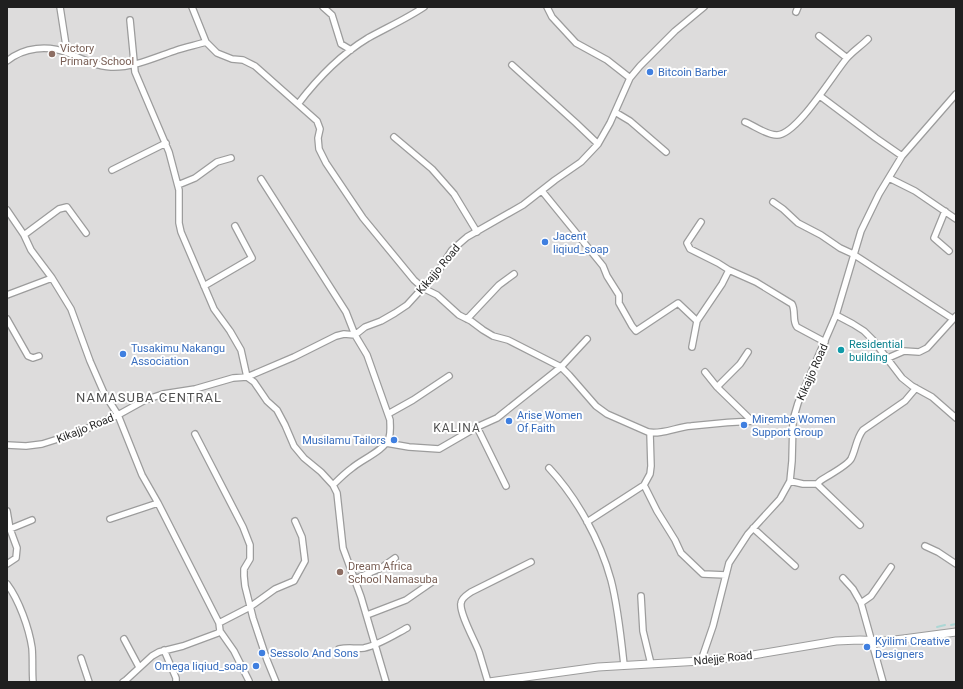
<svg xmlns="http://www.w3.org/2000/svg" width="963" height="689" viewBox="0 0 963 689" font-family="Roboto,sans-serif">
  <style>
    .residential { fill: #dddcdc }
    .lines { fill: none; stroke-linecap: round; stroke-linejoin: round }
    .stream { stroke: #acd7d5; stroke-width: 2 }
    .minor-casing { stroke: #9c9c9c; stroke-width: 8 }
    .tertiary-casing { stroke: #9c9c9c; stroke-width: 9 }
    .minor { stroke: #fff; stroke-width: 5.5 }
    .tertiary { stroke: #fff; stroke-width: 7 }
    .education-dot { fill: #8d6e63; stroke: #fff; stroke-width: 1.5 }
    .shop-dot { fill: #3f7fe0; stroke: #fff; stroke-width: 1.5 }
    .culture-dot { fill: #0f9aa8; stroke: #fff; stroke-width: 1.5 }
    .labels { text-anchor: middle; stroke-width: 4; stroke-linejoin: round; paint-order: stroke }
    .education-label { font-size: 11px; fill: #785e54; stroke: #fff; text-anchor: start }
    .shop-label { font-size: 11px; fill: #366cbe; stroke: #fff; text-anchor: start }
    .street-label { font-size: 11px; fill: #1f1f1f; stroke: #fff }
    .culture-label { font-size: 11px; fill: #0d838f; stroke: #fff; text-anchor: start }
    .neighbourhood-label { font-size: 12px; letter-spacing: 1px; fill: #525252; stroke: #fff }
    .quarter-label { font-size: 13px; letter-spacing: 1px; fill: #525252; stroke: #fff }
  </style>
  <rect width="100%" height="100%" fill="#efeae6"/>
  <path class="residential" d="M7,7H956V682H7Z"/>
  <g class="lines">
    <path class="stream" d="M951,625L956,624
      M937,627L945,625
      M931,641L941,639"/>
    <g class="minor-casing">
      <path id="minor" d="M60,7L67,52
        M192,7L206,42L217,53L232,59L243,60L255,66L317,121L320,129L318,138L319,149L326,163L363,218L414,280L423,288L437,295L459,315L471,321L483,330L493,336L508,340L561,367L569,375L596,406L607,414L648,432C661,435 677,427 691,426C725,422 758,420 793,420
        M323,7L332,15L341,44L351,50
        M547,7L552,17L576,43L607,60L630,78
        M796,12L798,7
        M130,20L135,72L169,152L179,190V223L181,232L214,309L230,331L241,350L247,377L254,382L267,401L277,410L285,425L294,446L304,458L321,472L333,485L337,493L343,548L361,597L386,682
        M819,36L847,58
        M7,61C24,47 48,45 68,53C82,59 96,66 111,67C133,68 156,57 177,50C186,47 196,45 206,42
        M512,65L576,123L598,144
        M820,96L876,138L902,156
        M298,104C317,79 340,55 368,38C386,28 406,19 424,7
        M615,112L630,121L666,152
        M745,122C755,126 766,135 777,135C797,135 834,73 847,58C853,51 861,46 868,39
        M394,137L432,169L454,194L477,232
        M112,170L166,143
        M889,178L915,191L956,219
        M261,179L346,312L355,335L367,355L390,420C390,426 391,432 389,438C385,450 361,460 352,468C345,473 339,479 333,485
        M178,185L195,178L217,162L231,158
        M542,191L603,266L607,276L619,295V303L632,326L636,331L678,303L697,321
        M773,202L783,209L798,223L821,235L840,248L853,254L953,319
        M7,210L24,235L31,250L52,278L71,309L90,361L104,393L118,415L142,475L158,503L219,623
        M945,211L934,238L949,251
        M701,222L687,243L690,249L718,263L729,270L756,282L792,304C796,311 792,321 797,327L825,342
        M24,235L59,209L67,207L86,233
        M204,286L252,258L235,226
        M7,295L52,278
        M836,315L853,324L864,331L873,340L902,378L912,386L932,397L956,418
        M7,319L28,356L33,358L39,356
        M467,319L499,285L514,274
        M692,347L697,321L722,284L729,270
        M748,352L740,364L717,387L751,420
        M888,358L904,351L919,352L927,348L956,316
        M705,372L717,387
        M388,414L413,400L449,376
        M477,427L506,486
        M195,434L243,527L250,545V559L244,569V576L245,586L253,618L267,660L276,682
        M386,443L409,447L439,449L477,427L497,418L561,367L587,339
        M7,445L26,446L42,444L77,433L118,415L145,400L163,394L195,389L233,378L247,377L294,357L336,336L344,334L355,335L365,327L381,321L395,313L407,305L439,270L452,250L467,237L523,205L555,180L581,162L598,144L610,123L630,78L640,66L675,31L704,7
        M549,468C577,498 600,540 611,580C618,607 621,637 624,665
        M790,481L803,484H817L820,481C827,476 847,466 851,459C856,449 856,439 863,430L905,401L916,388
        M817,484L860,525
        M644,485L657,511L675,540L681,553L703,574L726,575
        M7,511L10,529L17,548L16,558L7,564
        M110,519L158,503
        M587,522L644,485L650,474L651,466L650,433
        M753,528L795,566
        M10,529L32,520
        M925,546L938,552L956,564
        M843,578L853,589L861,603L883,682
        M355,579L381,568L395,558
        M7,584C19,600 29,628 32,648C33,659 32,671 33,682
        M641,596L643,631L651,664
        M861,603L871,596L891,567
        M367,615L406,600L432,582
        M220,631L234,651L249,681
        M124,639L139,667
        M339,649C349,647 355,649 364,648C379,645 394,635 407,628
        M164,650L176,678V682
        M81,658L89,682
        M701,661L713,626L729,563L748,534L780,499L790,481L792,461L793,420L798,403L836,315L861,231L879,194L902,156L956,94
        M123,682L126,680L152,656L159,652L183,646L218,633L220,631L219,623L250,607L275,589L294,581L305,561L302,537L295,521
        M488,682C485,672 482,662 479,652C475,641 459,613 461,603C462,597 467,595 471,592L531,562"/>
    </g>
    <g class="tertiary-casing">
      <path id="tertiary" d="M489,682L598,667L701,661L747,656L836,641L860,640L885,641L903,639L956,632"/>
    </g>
    <use href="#minor" class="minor"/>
    <use href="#tertiary" class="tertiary"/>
  </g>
  <g class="education-dot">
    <circle cx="52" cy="54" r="4"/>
    <circle cx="340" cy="572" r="4"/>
  </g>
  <g class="shop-dot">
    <circle cx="650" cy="72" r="4"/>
    <circle cx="545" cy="242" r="4"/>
    <circle cx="123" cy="354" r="4"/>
    <circle cx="509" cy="421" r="4"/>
    <circle cx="744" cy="425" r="4"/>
    <circle cx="394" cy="440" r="4"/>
    <circle cx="867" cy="647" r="4"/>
    <circle cx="262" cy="653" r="4"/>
    <circle cx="256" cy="666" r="4"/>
  </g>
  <circle class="culture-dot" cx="841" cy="350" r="4"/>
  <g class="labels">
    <g class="education-label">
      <text x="60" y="52">Victory<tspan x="60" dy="13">Primary School</tspan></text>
      <text x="348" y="570">Dream Africa<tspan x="348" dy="13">School Namasuba</tspan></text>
    </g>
    <g class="shop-label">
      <text x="658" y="76">Bitcoin Barber</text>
      <text x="553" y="240">Jacent<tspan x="553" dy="13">liqiud_soap</tspan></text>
      <text x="131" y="352">Tusakimu Nakangu<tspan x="131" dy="13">Association</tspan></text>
      <text x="517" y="419">Arise Women<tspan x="517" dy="13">Of Faith</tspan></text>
      <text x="752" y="423">Mirembe Women<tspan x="752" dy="13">Support Group</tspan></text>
      <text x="386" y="444" text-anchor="end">Musilamu Tailors</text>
      <text x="875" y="645">Kyilimi Creative<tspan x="875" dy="13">Designers</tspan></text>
      <text x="270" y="657">Sessolo And Sons</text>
      <text x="248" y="670" text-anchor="end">Omega liqiud_soap</text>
    </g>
    <g class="street-label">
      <text transform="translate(438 269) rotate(-50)" y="4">Kikajjo Road</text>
      <text transform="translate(812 372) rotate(-66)" y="4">Kikajjo Road</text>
      <text transform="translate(85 428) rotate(-22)" y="4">Kikajjo Road</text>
      <text transform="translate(723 658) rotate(-6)" y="4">Ndejje Road</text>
    </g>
    <g class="culture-label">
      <text x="849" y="348">Residential<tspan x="849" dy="13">building</tspan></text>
    </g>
    <g class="neighbourhood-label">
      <text x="457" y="432">KALINA</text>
    </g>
    <g class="quarter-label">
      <text x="149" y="402">NAMASUBA CENTRAL</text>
    </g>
  </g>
  <rect width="963" height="689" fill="none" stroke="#1f1f1f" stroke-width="16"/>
</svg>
